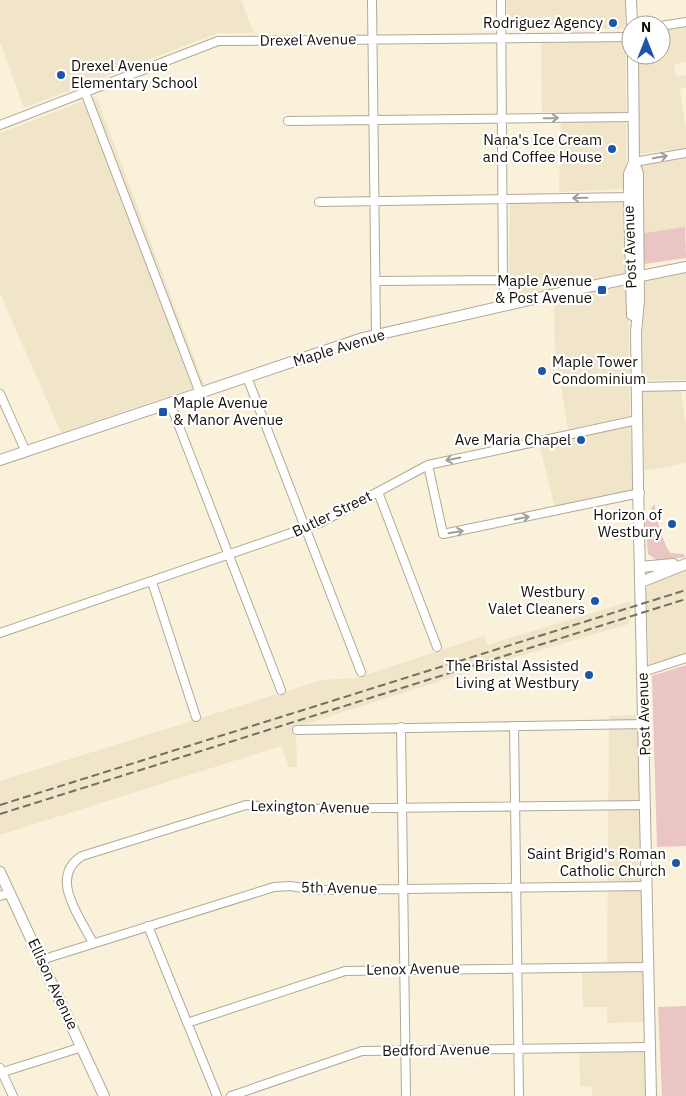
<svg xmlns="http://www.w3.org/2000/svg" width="686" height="1096" viewBox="0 0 686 1096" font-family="'IBM Plex Sans',sans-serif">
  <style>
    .built { fill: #f0e5c8 }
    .green { fill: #eac5c3 }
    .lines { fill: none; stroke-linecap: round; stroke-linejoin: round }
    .street-casing { stroke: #b1a995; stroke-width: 10 }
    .secondary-casing { stroke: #b1a995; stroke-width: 12 }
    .street { stroke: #fff; stroke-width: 8 }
    .secondary { stroke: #fff; stroke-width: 10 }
    .rail { stroke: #746e61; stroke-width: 2; stroke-dasharray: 8 4; stroke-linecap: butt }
    .oneway { stroke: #a19f9d }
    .poi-dot { fill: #1e56a7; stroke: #fff; stroke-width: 2 }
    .labels { text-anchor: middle; stroke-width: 4.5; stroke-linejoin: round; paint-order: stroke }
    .poi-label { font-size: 15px; fill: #131009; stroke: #fff; text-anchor: end }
    .street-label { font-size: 15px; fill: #131009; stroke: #fff }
  </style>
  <rect width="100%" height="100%" fill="#faf1db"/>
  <path class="built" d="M0,0H241L254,33H218L24,108L0,42Z
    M507,0H625V29H507Z
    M686,26V62L674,64L676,77L686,75V88L680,89L686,130V148L639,154L638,55H661V30Z
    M541,39H626V189L559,192L561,113L542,112Z
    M96,96L204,384L61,433L0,293V133Z
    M686,157V234L685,227L644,233L641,165Z
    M510,201H626L628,272L509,298Z
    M686,272V380H643L641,279Z
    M628,283L630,416L568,429L555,350L554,298Z
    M642,391H681L686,426V463L644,471Z
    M630,425L634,491L555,508L539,443Z
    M629,528L630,538L614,541L612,532Z
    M686,569V653L649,664L646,591L650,583Z
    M631,601L629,624L497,663L296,727L297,767H289L281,746L0,835V781L322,680L356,678L484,636L487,645Z
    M645,715L649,1022L607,1023V1007H583L582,966L607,965L609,716Z
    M579,1048H651L652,1096H592V1087L580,1086Z"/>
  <path class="green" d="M685,227L686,258L644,264V233Z
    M655,504C654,510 664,548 671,553L684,554L685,557L658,561L648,554L645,519L653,516L651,508Z
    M686,665V846L657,847L652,676Z
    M686,1006V1096H662L658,1007Z"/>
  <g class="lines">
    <g class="street-casing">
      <path id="street" d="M372,0L376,335
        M501,0L503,280L507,305
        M661,26L686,22
        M85,92L200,393
        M288,121L633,117
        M0,125L218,41L631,37
        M634,162L686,153
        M319,202L632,197
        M375,281L503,280
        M247,377L361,672
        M637,387L686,386
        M0,394L26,452
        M170,403L281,690
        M428,465L443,534L640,493
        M378,492L437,647
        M152,582L196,717
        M0,633L320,523L428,465L637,420
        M643,672L686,658
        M514,726L519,1096
        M401,727L406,1096
        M297,730L645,724
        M0,896L10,893
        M148,926L217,1096
        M93,943C80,917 48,877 82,856L246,805L296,809L645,805
        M41,960L274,887L290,886L316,890L647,886
        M187,1023L345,971L648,967
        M0,1068L13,1096
        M0,1073L82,1047
        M231,1096L362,1051L649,1047"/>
    </g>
    <g class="secondary-casing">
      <path id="secondary" d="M631,0L632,25
        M633,55L634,162L638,174V197L639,300L636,332L638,483L651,1096
        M632,315L629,197V174L634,162
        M0,460L363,338L577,289L686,267
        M640,567L673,564
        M641,582L686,564
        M0,872L104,1096"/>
    </g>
    <use href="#street" class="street"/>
    <use href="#secondary" class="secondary"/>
    <path class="rail" d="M0,805L686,590
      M0,814L686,599"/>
  </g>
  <defs><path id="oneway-shaft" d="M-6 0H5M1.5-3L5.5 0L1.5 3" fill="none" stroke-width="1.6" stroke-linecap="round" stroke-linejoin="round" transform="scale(1.25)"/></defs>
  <g class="oneway">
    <use href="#oneway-shaft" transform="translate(551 118) rotate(-1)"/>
    <use href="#oneway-shaft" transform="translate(660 157) rotate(-10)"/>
    <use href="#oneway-shaft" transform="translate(580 198) rotate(179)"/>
    <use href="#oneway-shaft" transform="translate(453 459) rotate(168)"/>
    <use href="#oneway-shaft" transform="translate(522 518) rotate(-12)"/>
    <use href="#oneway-shaft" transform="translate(456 532) rotate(-9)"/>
  </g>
  <g class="poi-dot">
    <circle cx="613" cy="23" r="5"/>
    <circle cx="61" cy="75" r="5"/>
    <circle cx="612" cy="149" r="5"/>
    <rect x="597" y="285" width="10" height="10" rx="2.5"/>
    <circle cx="542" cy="371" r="5"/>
    <rect x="158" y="407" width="10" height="10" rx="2.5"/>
    <circle cx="581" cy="440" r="5"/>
    <circle cx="672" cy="524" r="5"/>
    <circle cx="595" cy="601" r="5"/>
    <circle cx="589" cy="675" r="5"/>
    <circle cx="676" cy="863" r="5"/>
  </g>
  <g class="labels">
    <g class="poi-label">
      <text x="603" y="28">Rodriguez Agency</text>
      <text x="71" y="71" text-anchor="start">Drexel Avenue<tspan x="71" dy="17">Elementary School</tspan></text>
      <text x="602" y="145">Nana's Ice Cream<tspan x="602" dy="17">and Coffee House</tspan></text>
      <text x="592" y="286">Maple Avenue<tspan x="592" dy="17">&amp; Post Avenue</tspan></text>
      <text x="552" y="367" text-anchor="start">Maple Tower<tspan x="552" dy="17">Condominium</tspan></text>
      <text x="173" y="408" text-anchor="start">Maple Avenue<tspan x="173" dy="17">&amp; Manor Avenue</tspan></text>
      <text x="571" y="445">Ave Maria Chapel</text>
      <text x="662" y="520">Horizon of<tspan x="662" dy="17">Westbury</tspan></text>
      <text x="585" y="597">Westbury<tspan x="585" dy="17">Valet Cleaners</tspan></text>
      <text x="579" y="671">The Bristal Assisted<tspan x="579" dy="17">Living at Westbury</tspan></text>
      <text x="666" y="859">Saint Brigid's Roman<tspan x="666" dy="17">Catholic Church</tspan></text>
    </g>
    <g class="street-label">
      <text transform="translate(308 40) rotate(-1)" y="5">Drexel Avenue</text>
      <text transform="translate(630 247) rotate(-92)" y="5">Post Avenue</text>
      <text transform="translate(339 348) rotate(-17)" y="5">Maple Avenue</text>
      <text transform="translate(332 514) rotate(-26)" y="5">Butler Street</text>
      <text transform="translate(644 714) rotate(-92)" y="5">Post Avenue</text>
      <text transform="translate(310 807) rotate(1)" y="5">Lexington Avenue</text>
      <text transform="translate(339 888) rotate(1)" y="5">5th Avenue</text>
      <text transform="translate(413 969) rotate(-1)" y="5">Lenox Avenue</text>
      <text transform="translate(53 984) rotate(65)" y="5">Ellison Avenue</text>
      <text transform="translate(436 1050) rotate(-1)" y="5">Bedford Avenue</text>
    </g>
  </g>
  <g transform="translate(646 40)"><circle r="24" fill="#ffffff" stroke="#a19f9d"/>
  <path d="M0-4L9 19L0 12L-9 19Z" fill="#1e56a7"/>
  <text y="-8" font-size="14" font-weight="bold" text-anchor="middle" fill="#131009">N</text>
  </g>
</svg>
